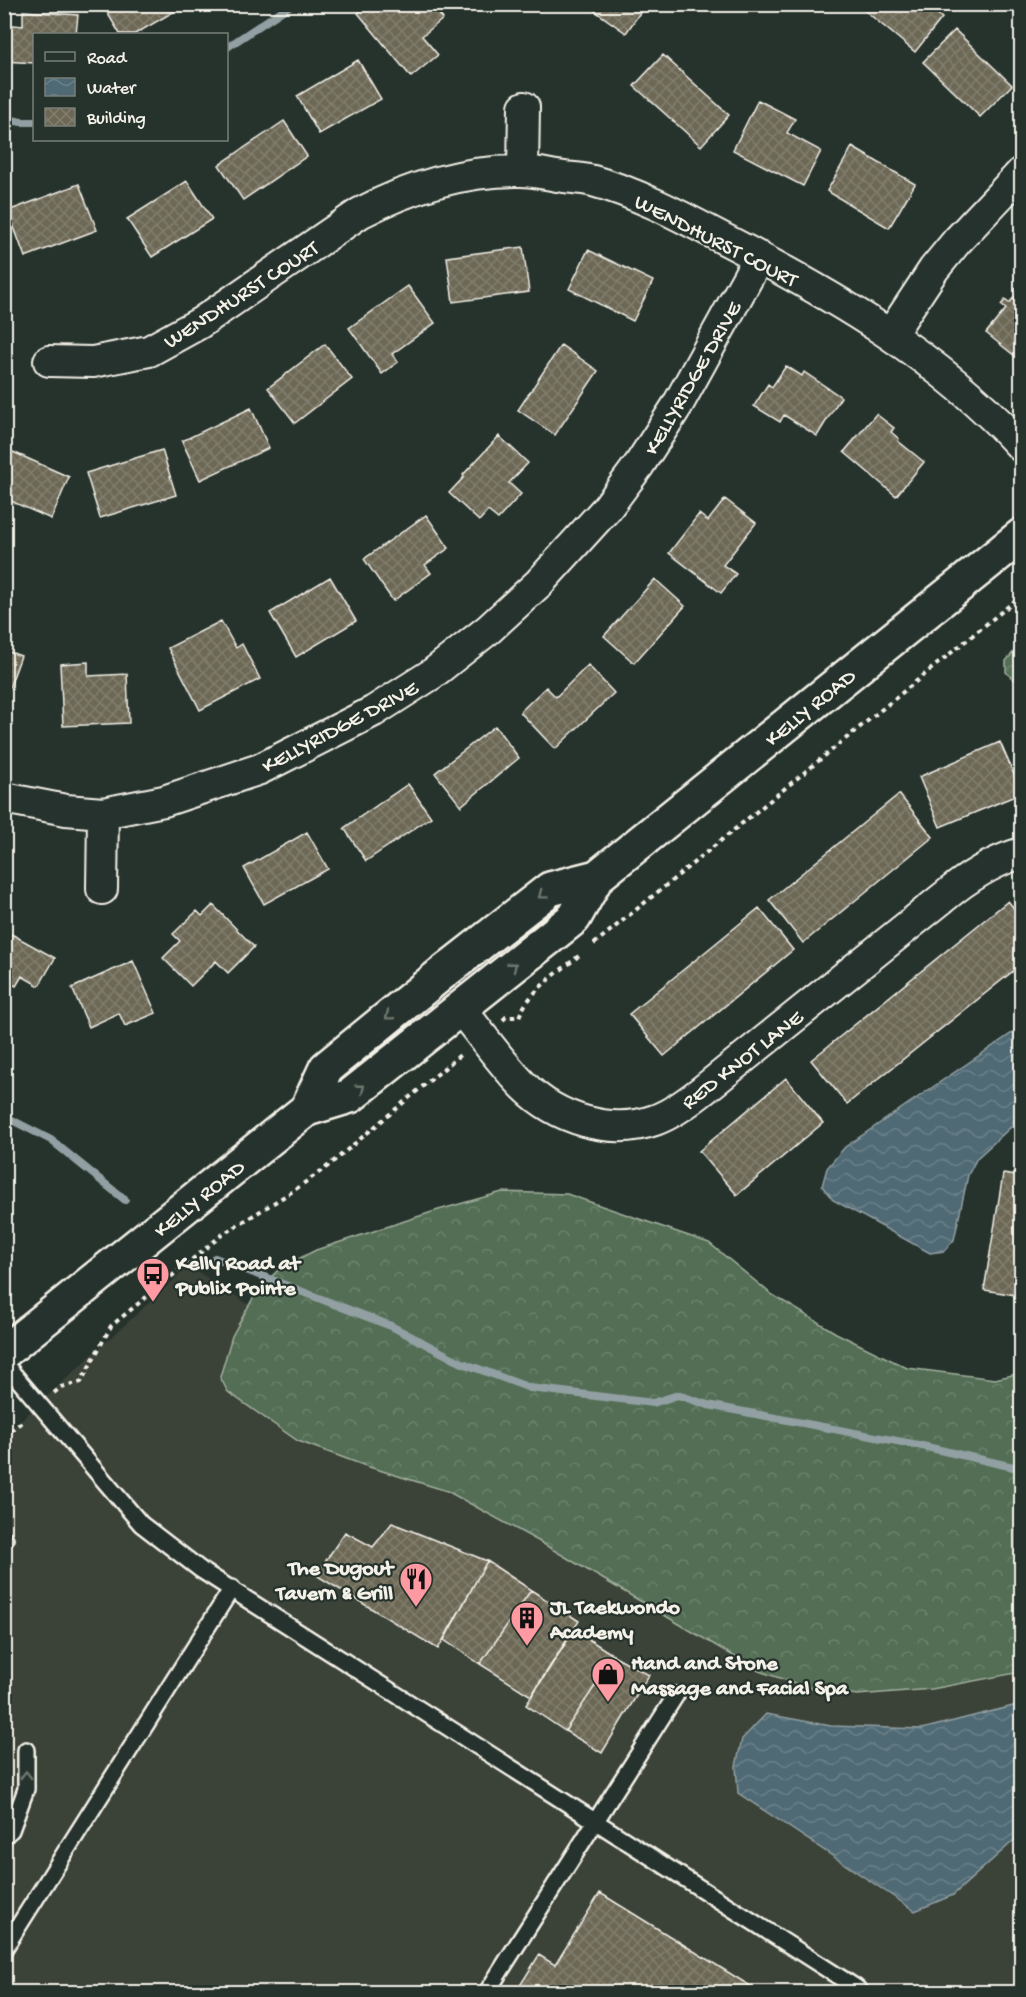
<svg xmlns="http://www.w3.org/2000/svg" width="1026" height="1997" viewBox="0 0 1026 1997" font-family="'Gochi Hand',sans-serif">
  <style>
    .built { fill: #3b4339 }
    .forest { fill: url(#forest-crowns); stroke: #a3b09e; stroke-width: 1.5 }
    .water { fill: url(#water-waves); stroke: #92a0a3; stroke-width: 1.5 }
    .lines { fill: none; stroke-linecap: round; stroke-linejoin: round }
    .stream { stroke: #92a0a3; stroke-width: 8 }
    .building { fill: url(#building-cross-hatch); stroke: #f4f1e8; stroke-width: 1.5 }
    .service-casing { stroke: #f4f1e8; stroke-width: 20 }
    .minor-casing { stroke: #f4f1e8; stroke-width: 34 }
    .secondary-casing { stroke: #f4f1e8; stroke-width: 38 }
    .path { stroke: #f4f1e8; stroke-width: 4; stroke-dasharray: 4.5 4.5; stroke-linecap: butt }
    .service { stroke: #26332d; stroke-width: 15 }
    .minor { stroke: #26332d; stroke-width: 30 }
    .secondary { stroke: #26332d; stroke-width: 33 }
    .oneway { stroke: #6e766e }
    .labels { text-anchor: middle; stroke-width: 4.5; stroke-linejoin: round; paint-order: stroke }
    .street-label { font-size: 22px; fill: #f4f1e8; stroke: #26332d }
    .poi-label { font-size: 22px; font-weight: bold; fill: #f4f1e8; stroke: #26332d; text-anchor: start }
  </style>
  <defs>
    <pattern id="forest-crowns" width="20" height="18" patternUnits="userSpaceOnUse" patternTransform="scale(1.5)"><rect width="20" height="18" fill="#526e55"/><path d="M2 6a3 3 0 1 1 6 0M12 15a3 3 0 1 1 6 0" fill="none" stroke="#6c836d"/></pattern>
    <pattern id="water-waves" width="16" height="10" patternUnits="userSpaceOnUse" patternTransform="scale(1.5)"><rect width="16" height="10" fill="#506a75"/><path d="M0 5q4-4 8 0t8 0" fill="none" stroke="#6a8089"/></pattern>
    <pattern id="building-cross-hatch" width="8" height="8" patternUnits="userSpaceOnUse" patternTransform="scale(1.5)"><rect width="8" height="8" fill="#6d6856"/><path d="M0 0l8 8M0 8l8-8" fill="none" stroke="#827e6e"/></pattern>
  </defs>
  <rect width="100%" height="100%" fill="#26332d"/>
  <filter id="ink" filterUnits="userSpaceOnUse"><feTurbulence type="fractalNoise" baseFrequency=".0167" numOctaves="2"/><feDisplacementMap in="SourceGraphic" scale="12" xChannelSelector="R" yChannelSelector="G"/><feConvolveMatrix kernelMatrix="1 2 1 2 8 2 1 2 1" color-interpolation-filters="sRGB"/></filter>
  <g filter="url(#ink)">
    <path class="built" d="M189,1266L251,1306L1021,1655V1992H5V1435Z"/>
    <path class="forest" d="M1021,643V679L1014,680L1006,672V661Z
      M502,1192L567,1194L709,1243L771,1294L836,1333L907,1368L995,1379L1021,1373V1672L932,1689L857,1695L806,1687L759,1671L540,1542L447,1491L366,1466L298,1441L228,1392L220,1377L232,1336L257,1291L280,1268L316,1250L435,1211Z"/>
    <path class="water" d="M1021,1027V1107L1011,1127L977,1158L968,1175L954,1240L944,1251L930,1253L833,1200L822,1186L827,1168L845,1147Z
      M1021,1704V1834L953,1895L915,1911L738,1793L736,1766L742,1739L766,1714L831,1726L922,1729Z"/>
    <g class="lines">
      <path class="stream" d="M226,48L292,4
        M4,118L21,122H34
        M4,1116L51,1140L125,1200
        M215,1258L391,1326L460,1362L530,1388L653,1403L678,1395L708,1405L918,1445L1022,1469"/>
    </g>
    <path class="building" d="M102,4H181L182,7L135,34H120Z
      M368,4H431L443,19L422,36L438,55L411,77L358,13Z
      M585,4H646L626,33Z
      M857,4H926L942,18L915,52Z
      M23,11L78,15L76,34H34V63L4,61V24L23,26Z
      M955,30L1012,85L980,117L923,62Z
      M663,55L729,115L701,146L634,86Z
      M358,60L381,99L319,134L297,96Z
      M758,100L795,119L787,133L821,151L803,186L733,150Z
      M284,121L307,156L243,200L219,165Z
      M852,147L915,184L889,228L827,191Z
      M187,181L212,219L152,257L127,219Z
      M79,184L97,230L25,257L8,211Z
      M523,247L529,292L453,302L447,257Z
      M588,250L653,281L633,321L569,289Z
      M1022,282V358L1020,360L986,333L1006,309L1001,305L1005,300L1009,303L1019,292L1015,289Z
      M408,286L435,323L392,354L398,362L382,374L349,328Z
      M325,344L352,379L295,423L268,388Z
      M561,345L598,371L555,435L518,410Z
      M786,366L802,376L804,372L841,397L817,436L784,415L780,422L754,406L768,384L772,387Z
      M251,408L269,448L200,480L182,441Z
      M876,414L894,428L891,432L899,439L898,441L924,462L896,496L844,452Z
      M499,436L528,463L509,483L521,494L498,519L488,511L479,521L449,493L464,477L463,475Z
      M4,448L69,477L51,519L4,498Z
      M162,450L176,495L100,518L86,473Z
      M725,499L756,523L723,565L736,574L721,593L669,553L699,514L708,521Z
      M426,515L449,548L425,565L431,573L393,601L364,559Z
      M330,577L356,621L296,657L270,613Z
      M655,579L685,606L634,663L604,636Z
      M221,621L236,648L242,644L260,679L200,710L168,648Z
      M4,650L21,656L4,702Z
      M88,662V676L127,674L129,723L63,726L60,664Z
      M588,665L614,693L555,749L520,712L546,687L556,697Z
      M495,726L519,758L461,806L435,773Z
      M1000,742L1022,793L940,827L919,777Z
      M408,784L431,817L366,861L344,828Z
      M899,794L933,837L803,943L769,900Z
      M307,832L328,869L264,904L244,868Z
      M1008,901L1022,918V964L847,1104L811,1060Z
      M213,905L254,947L228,973L216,961L191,986L163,958L180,941L173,934L197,911L202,916Z
      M759,908L793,950L664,1056L629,1014Z
      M4,930L55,958L39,986L22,976L16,986L4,980Z
      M133,961L156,1013L125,1026L119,1013L89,1027L72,988Z
      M786,1078L823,1123L737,1195L699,1151Z
      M1003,1174L1022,1177V1296L984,1290Z
      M392,1523L487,1561L438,1649L316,1575L345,1532L373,1547Z
      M487,1561L531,1590L480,1664L444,1640Z
      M531,1590L579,1621L531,1696L480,1664Z
      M574,1630L615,1656L565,1731L526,1705Z
      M615,1656L649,1675L602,1753L565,1731Z
      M600,1893L760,1992H516L539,1955L555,1965Z"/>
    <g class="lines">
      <g class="service-casing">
        <path id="service" d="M4,1363L141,1524L201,1570L855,1987L861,1992
          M4,1540L5,1539
          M4,1836L11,1830L26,1789V1750
          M4,1949L232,1588
          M487,1992L676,1695"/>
      </g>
      <g class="minor-casing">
        <path id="minor" d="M523,171L524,107
          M891,334L934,269L957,241L1022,172
          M49,361L93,362L149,351L200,323L360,213C410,187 465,170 521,171C533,171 545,174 557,176C569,178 582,178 593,181C641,194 686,219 730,242C836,297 941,358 1022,447
          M4,798L66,810L103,813L164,801L260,769L374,711L432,674L489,629L539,583L607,508L639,465L677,406L759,257
          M102,889L103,813
          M460,1008C481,1034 501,1063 524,1086C557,1119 611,1136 655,1120C672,1114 688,1102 702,1091L954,889C975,873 996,860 1022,853"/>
      </g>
      <g class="secondary-casing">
        <path id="secondary" d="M307,1109L326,1068L440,975L550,889L597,877
          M4,1352L307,1109L350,1096L574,918L597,877L1022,535"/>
      </g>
      <path class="path" d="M594,944L1022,595
        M503,1020L506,1017H519C529,990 560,972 581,954
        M54,1393L61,1387L81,1382L111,1326L223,1234L293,1191L328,1166L460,1055
        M4,1437L24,1420"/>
      <use href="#service" class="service"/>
      <use href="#minor" class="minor"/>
      <use href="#secondary" class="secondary"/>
    </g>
    <defs><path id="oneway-chevron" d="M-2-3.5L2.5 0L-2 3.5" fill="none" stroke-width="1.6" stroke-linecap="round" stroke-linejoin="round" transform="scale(1.5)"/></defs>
    <g class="oneway">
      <use href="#oneway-chevron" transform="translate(542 895) rotate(143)"/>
      <use href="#oneway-chevron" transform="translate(513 966) rotate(-39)"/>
      <use href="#oneway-chevron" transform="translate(389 1016) rotate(141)"/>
      <use href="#oneway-chevron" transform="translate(361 1088) rotate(-38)"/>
      <use href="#oneway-chevron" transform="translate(26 1775) rotate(-90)"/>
    </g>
  </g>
  <defs>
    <g id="bus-pin" transform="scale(1.725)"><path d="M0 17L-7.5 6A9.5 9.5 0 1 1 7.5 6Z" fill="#ff9aa2" stroke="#26332d"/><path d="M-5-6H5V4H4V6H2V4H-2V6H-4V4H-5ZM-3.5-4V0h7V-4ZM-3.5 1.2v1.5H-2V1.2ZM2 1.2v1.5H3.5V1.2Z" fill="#111"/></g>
    <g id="restaurant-pin" transform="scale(1.725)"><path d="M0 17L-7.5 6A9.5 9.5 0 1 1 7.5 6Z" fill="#ff9aa2" stroke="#26332d"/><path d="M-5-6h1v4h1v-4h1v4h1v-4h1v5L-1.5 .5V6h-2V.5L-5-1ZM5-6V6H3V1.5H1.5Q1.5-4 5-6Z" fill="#111"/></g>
    <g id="building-pin" transform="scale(1.725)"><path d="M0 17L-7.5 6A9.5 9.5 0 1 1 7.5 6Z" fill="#ff9aa2" stroke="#26332d"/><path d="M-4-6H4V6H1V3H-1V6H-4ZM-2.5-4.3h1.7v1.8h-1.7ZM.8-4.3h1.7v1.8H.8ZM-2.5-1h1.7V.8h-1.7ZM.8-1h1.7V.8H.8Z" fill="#111"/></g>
    <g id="shop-pin" transform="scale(1.725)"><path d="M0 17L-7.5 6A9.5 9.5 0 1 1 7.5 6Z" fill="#ff9aa2" stroke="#26332d"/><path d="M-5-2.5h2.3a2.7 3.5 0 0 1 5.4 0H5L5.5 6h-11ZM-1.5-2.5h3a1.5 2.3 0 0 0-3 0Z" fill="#111"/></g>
  </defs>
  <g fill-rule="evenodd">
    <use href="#bus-pin" x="153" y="1274"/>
    <use href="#restaurant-pin" x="416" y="1579"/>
    <use href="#building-pin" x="527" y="1618"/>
    <use href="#shop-pin" x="608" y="1674"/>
  </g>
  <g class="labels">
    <g class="street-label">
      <text transform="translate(717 239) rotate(27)" y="8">WENDHURST COURT</text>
      <text transform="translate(240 293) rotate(-33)" y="8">WENDHURST COURT</text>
      <text transform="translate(691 377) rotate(-60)" y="8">KELLYRIDGE DRIVE</text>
      <text transform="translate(809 706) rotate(-39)" y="8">KELLY ROAD</text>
      <text transform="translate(339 725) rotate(-28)" y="8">KELLYRIDGE DRIVE</text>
      <text transform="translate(741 1058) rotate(-38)" y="8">RED KNOT LANE</text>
      <text transform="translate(198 1197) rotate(-39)" y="8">KELLY ROAD</text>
    </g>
    <g class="poi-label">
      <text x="176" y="1269">Kelly Road at<tspan x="176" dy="25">Publix Pointe</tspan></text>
      <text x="393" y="1574" text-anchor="end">The Dugout<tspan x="393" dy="25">Tavern &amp; Grill</tspan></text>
      <text x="550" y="1613">JL Taekwondo<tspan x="550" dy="25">Academy</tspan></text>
      <text x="631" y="1669">Hand and Stone<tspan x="631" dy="25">Massage and Facial Spa</tspan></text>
    </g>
  </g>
  <rect width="1026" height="1997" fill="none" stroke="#26332d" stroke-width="24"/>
  <rect x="12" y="12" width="1002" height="1973" fill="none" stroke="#f4f1e8" stroke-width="2" filter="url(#ink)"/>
  <rect x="33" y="33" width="195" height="108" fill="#26332d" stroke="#787f78" stroke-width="1.5"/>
  <rect x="45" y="52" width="30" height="9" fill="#26332d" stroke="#787f78" stroke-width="1.5"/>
  <text x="87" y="63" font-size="18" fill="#f4f1e8">Road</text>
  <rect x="45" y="78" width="30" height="18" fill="url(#water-waves)" stroke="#787f78" stroke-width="1.5"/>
  <text x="87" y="93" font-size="18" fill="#f4f1e8">Water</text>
  <rect x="45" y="108" width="30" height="18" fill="url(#building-cross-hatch)" stroke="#787f78" stroke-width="1.5"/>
  <text x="87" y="123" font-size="18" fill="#f4f1e8">Building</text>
</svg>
